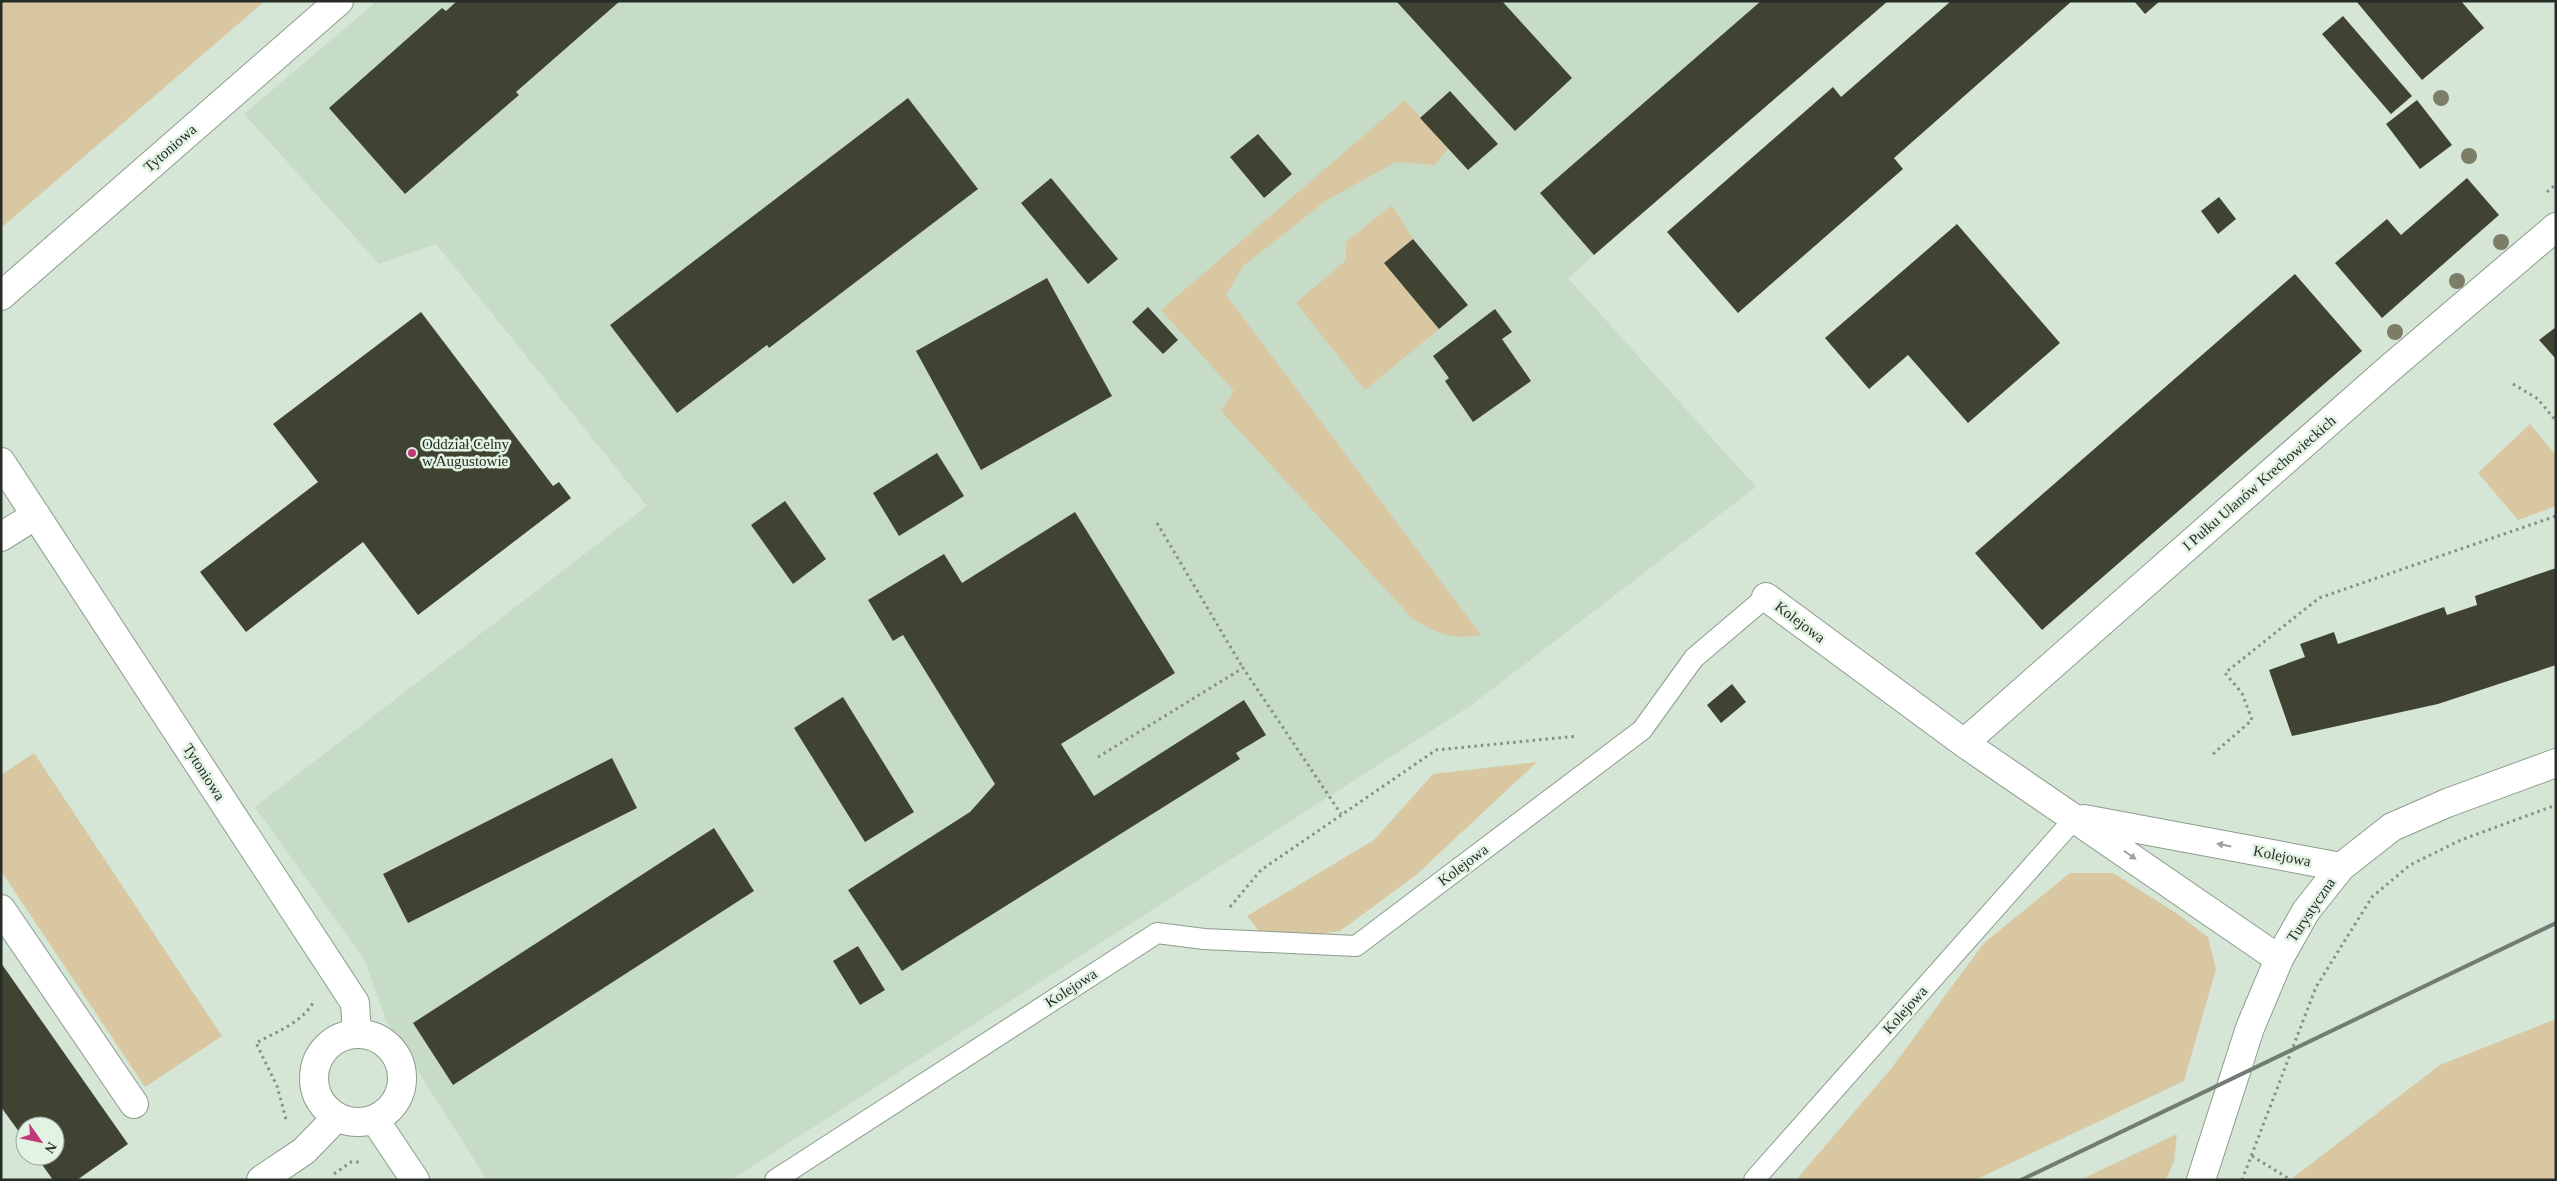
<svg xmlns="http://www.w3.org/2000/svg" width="2557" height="1181" viewBox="0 0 2557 1181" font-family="'Times New Roman',serif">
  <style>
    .built { fill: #c6dcc7 }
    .green { fill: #d9c7a2 }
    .building { fill: #404332 }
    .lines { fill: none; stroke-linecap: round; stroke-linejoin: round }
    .service-casing { stroke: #8c9c8d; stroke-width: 22 }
    .minor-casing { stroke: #8c9c8d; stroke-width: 30 }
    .path { stroke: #849085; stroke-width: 3; stroke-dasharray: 2.5 4; stroke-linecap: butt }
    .service { stroke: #fff; stroke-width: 20 }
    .minor { stroke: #fff; stroke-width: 28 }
    .rail { stroke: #717d72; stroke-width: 4 }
    .tree { fill: #7b7d67 }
    .oneway { fill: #9da09e }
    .poi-dot { fill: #c03978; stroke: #e2f3e3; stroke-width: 2 }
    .labels { text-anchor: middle; stroke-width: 5; stroke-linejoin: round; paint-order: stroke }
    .street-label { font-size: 15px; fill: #262d27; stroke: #e2f3e3 }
    .poi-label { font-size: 15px; fill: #262d27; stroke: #e2f3e3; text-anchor: start }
  </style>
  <rect width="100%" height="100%" fill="#d5e6d6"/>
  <path class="built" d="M377,1H1882L1568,278L1756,487L1470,706L731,1180H487L387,1022L364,959L255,807L647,506L436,244L379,264L244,114Z"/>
  <path class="green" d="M1,1H265L1,228Z
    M1405,100L1448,149L1435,165L1396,162L1327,200L1243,266L1226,295L1481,635C1450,640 1438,634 1412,618L1221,411L1234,391L1161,310Z
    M1392,205L1413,239L1384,263L1439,329L1365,390L1296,303L1346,260V242Z
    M2530,424L2556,455V506L2518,520L2478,473Z
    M34,753L222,1036L145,1087L1,871V775Z
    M1537,762L1416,875L1340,931L1267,942L1247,916L1374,840L1433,774Z
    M2070,873H2113L2176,913L2208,937L2216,969L2184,1081L1975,1180H1796L1890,1070L1984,943Z
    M2556,1019V1180H2290L2440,1065Z
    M2177,1134L2174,1161L2166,1180H2080Z"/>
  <path class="building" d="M457,1H620L516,92L519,95L405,194L329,108L442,8L446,11Z
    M1396,1H1502L1572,78L1515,131Z
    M1761,1H1888L1594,255L1540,193Z
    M1951,1H2072L1894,158L1903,169L1738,313L1667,232L1833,87L1841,97Z
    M2134,1H2160L2145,14Z
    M2356,1H2461L2484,28L2422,80Z
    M2343,16L2412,96L2391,114L2322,34Z
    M1450,91L1498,144L1468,170L1420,118Z
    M908,98L978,189L769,348L767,345L677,413L610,325Z
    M2417,100L2452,145L2420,169L2386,124Z
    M1258,134L1292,174L1264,198L1230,157Z
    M1051,178L1118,259L1088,284L1021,203Z
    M2467,178L2499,215L2382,318L2335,263L2387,219L2401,235Z
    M2219,197L2236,219L2218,234L2201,211Z
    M1957,224L2060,343L1968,423L1908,355L1869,389L1825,338Z
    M1413,239L1468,305L1439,329L1384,263Z
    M2295,274L2362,351L2042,630L1975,553Z
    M1047,278L1112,396L981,470L916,351Z
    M1148,307L1178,340L1163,354L1132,322Z
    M1495,309L1512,332L1502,339L1531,381L1473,422L1445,381L1449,378L1433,356Z
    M421,312L553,486L559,482L571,498L418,615L363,542L246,632L200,572L318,482L273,424Z
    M2556,327V359L2539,340Z
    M937,453L964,496L899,536L873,493Z
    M785,501L826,559L793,584L751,525Z
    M1075,512L1175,673L1061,744L1094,796L1244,700L1266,735L1236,753L1240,759L902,971L848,890L970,812L995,784L903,635L893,641L868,600L944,554L962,583Z
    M2556,568V665L2438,704L2292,736L2269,670L2305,657L2300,644L2334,632L2338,644L2444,607L2447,615L2477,605L2475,596Z
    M1732,684L1746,702L1721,723L1707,705Z
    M843,697L914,812L865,842L794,728Z
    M612,758L637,808L408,923L383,874Z
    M714,828L754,891L453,1085L413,1023Z
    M858,946L885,990L860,1005L833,961Z
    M1,963L128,1144L77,1180H53L36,1156H55V1126H25V1140L1,1107Z"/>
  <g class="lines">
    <g class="service-casing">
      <path id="service" d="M775,1180L1157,933L1204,939L1356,946L1642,730L1694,658L1766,597
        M1754,1180L2076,817"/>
    </g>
    <g class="minor-casing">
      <path id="minor" d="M1,296L339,1
        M1,462L355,1003L357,1034
        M1,537L36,515
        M1766,597L1964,743L2279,959
        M1964,743L2390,368L2556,227
        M2084,819L2341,867
        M1,909L134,1104
        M314 1078a44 44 0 1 1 88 0a44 44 0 1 1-88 0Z
        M375,1120L415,1180
        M261,1180L304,1151L337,1117
        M2201,1180L2250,1028L2279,959L2306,911L2341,867L2392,827L2447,803L2556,763"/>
    </g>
    <path class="path" d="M2547,192L2556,184
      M2513,384L2538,399L2556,421
      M1157,523L1243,668
      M2213,754L2252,720L2242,693L2225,673L2319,598L2556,516
      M1098,757L1243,668L1341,814
      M1230,907L1261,870L1436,750L1578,736
      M286,1119L277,1086L256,1043C276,1032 301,1023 313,1003
      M2252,1156L2291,1180
      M334,1174L351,1162H361
      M2242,1180L2316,987L2372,897L2410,865L2461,840L2556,805"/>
    <use href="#service" class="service"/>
    <use href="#minor" class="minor"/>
    <path class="rail" d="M2021,1180L2556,923"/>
  </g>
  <g class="tree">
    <circle cx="2441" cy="98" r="8"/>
    <circle cx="2469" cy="156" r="8"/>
    <circle cx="2501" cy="242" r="8"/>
    <circle cx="2457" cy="281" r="8"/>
    <circle cx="2395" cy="332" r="8"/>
  </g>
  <defs><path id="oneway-solid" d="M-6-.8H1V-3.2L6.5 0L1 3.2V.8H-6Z" transform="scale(1.25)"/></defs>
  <g class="oneway">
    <use href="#oneway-solid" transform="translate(2224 845) rotate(-169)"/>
    <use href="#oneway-solid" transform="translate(2130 855) rotate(35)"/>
  </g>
  <circle class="poi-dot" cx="412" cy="453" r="5"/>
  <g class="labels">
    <g class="street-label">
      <text transform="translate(170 148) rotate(-41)" y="5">Tytoniowa</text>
      <text transform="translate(2259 483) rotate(-41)" y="5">I Pułku Ułanów Krechowieckich</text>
      <text transform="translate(1800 622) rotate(37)" y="5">Kolejowa</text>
      <text transform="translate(204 772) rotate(57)" y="5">Tytoniowa</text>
      <text transform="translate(2282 856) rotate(11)" y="5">Kolejowa</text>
      <text transform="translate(1463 865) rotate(-37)" y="5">Kolejowa</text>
      <text transform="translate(2311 910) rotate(-56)" y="5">Turystyczna</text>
      <text transform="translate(1071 988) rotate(-33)" y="5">Kolejowa</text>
      <text transform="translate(1905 1010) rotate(-48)" y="5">Kolejowa</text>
    </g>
    <g class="poi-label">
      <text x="422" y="449">Oddział Celny<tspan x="422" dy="17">w Augustowie</tspan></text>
    </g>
  </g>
  <rect width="2557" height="1181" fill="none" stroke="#262d27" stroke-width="5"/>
  <g transform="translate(40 1141) rotate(123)"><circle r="24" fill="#e2f3e3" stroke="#97a498"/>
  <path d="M0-4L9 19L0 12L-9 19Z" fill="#c03978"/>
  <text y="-8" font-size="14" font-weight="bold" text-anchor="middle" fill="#262d27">N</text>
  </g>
</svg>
